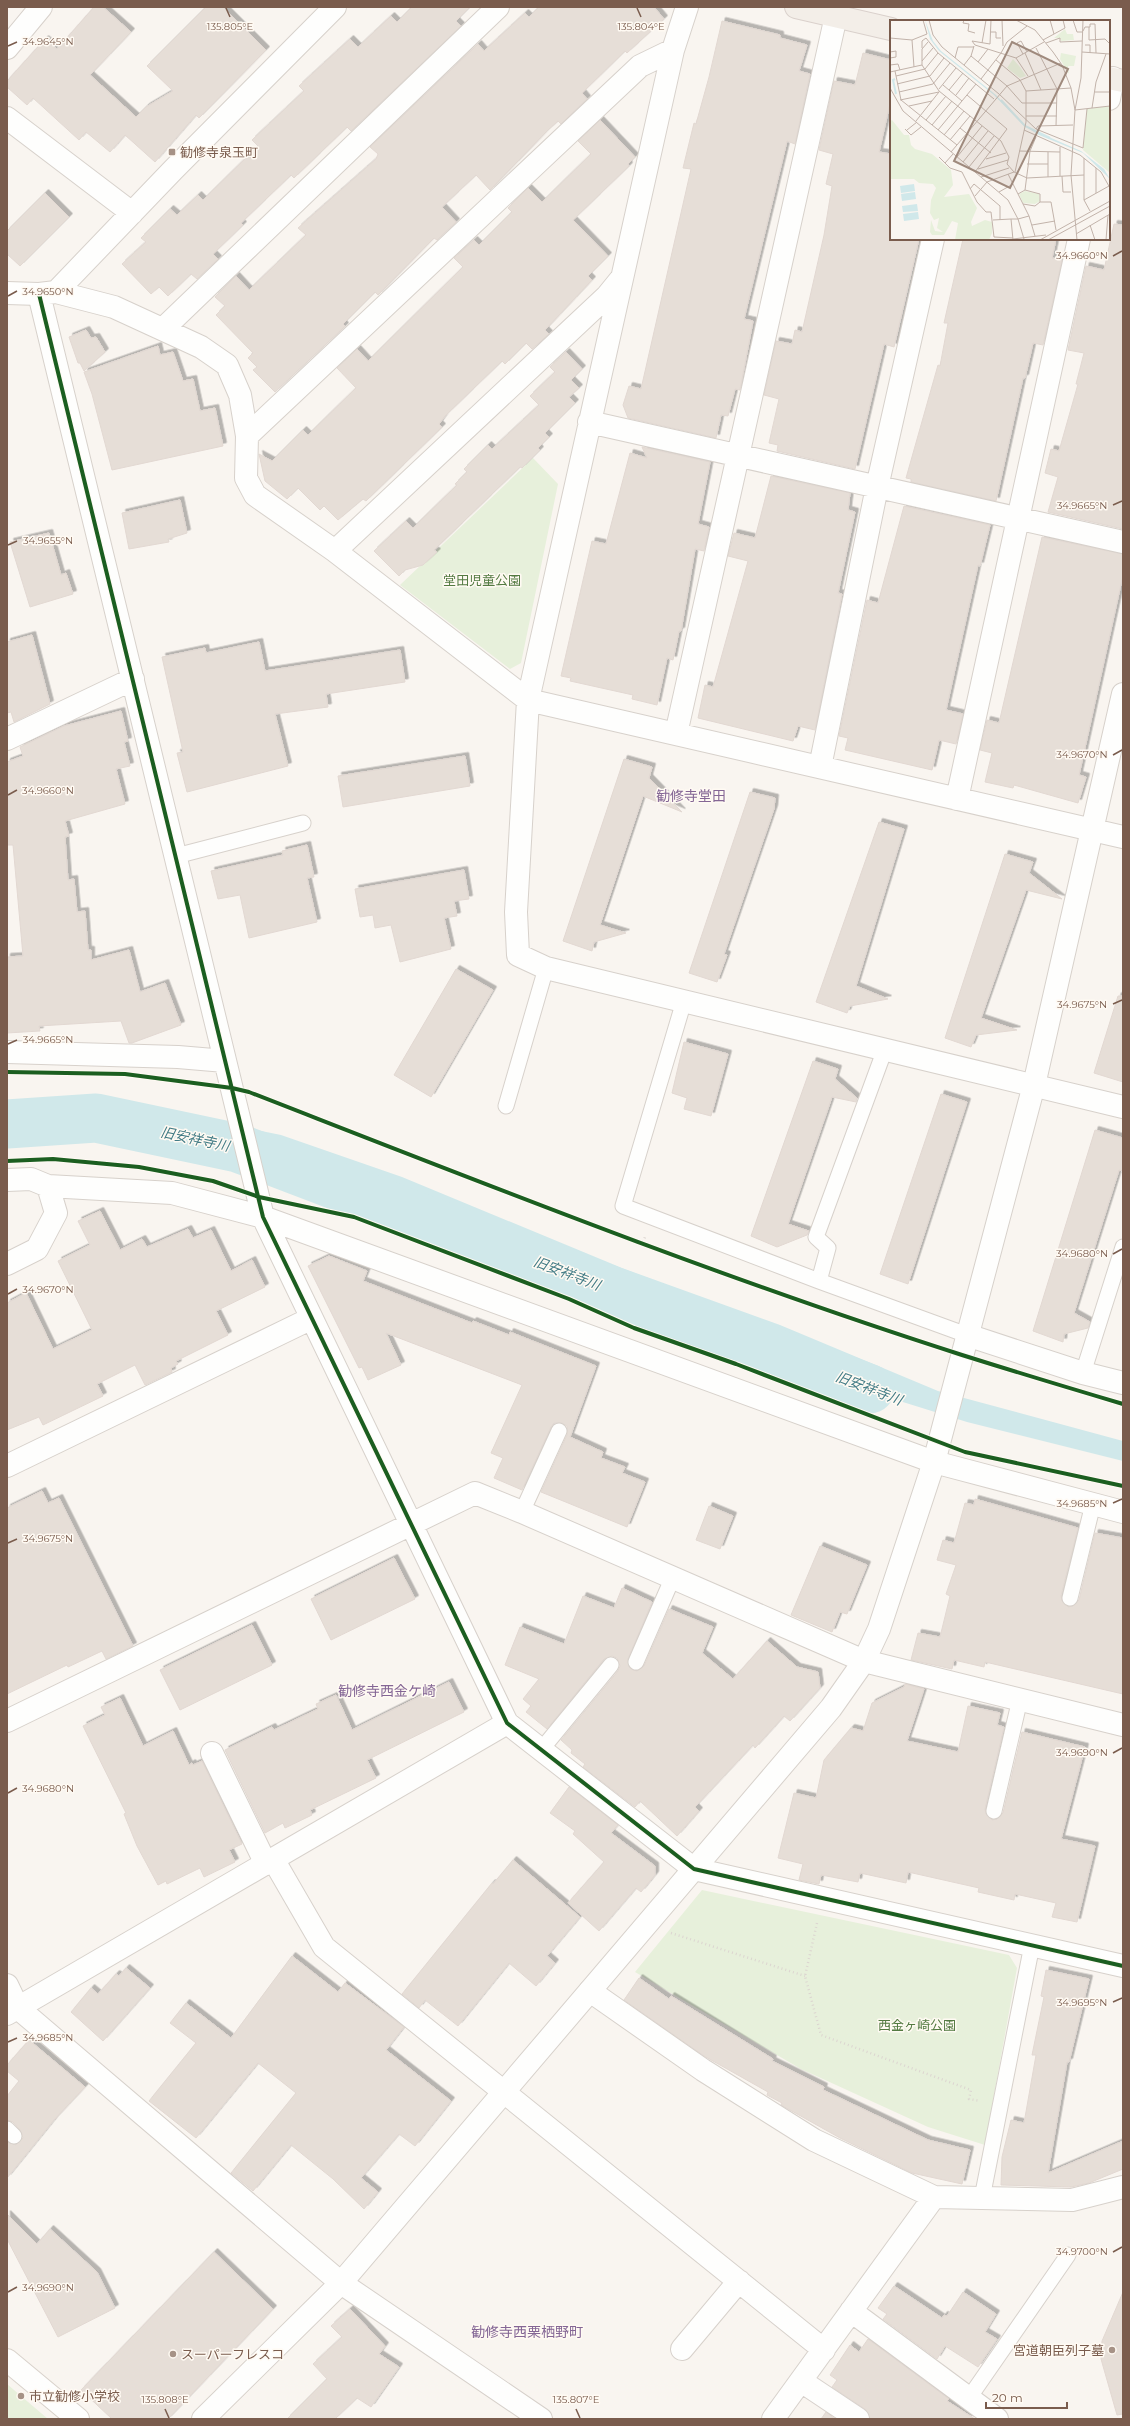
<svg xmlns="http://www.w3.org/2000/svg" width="1130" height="2426" viewBox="0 0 1130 2426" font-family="Montserrat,'Noto Sans JP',sans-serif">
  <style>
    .green { fill: #e7f0db }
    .water { fill: #d0e8ea }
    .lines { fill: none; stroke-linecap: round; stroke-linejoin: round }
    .river { stroke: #d0e8ea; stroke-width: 49 }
    .building { fill: #e6ded7; stroke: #e2d8d2; filter: url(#shadow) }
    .service-casing { stroke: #d7d1cb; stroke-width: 17 }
    .minor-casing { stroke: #d7d1cb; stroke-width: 24 }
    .tertiary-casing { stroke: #d7d1cb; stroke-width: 24 }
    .secondary-casing { stroke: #d9d2cb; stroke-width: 24 }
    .primary-casing { stroke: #dad1cc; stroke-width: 24 }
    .path { stroke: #dcd5d0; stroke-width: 2.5; stroke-dasharray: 1 3; stroke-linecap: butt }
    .service { stroke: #fefefd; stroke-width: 15 }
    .minor { stroke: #fefefd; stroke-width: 22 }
    .tertiary { stroke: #fefefd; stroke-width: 22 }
    .secondary { stroke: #fefefd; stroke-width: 22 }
    .primary { stroke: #f3eee8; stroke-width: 22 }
    .cycleway-casing { stroke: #fffaf3; stroke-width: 6 }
    .cycleway { stroke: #1b5e20; stroke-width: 4 }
    .ticks { fill: none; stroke: #7a5c4d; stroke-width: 1.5 }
    .poi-dot { fill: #a69286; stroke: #fffaf3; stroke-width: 1.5 }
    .labels { text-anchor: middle; stroke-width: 3; stroke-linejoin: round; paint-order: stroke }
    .poi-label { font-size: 13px; fill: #7a5c4d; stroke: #fffaf3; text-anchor: start }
    .park-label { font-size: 13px; fill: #537a41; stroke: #fffaf3 }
    .neighbourhood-label { font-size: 14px; fill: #846695; stroke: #fffaf3 }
    .water-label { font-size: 14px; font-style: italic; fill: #437c86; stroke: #fffaf3 }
    .inset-river { fill: none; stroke: #d0e8ea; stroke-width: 2 }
    .inset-road { fill: none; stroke: #c2b3aa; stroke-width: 1 }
    .view { fill: #9f8a7d; fill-opacity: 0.15; stroke: #9f8a7d; stroke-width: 2 }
    .inset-edge { fill: none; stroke: #7a5c4d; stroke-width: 2 }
    .ticks-label { font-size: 10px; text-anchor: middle; fill: #7a5c4d; stroke: #fffaf3; stroke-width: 3; stroke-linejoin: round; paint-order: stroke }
  </style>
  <defs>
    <filter id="shadow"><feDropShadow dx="3.5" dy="-3.5" stdDeviation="0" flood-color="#0004"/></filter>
  </defs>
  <rect width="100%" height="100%" fill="#f9f5f0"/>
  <path class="green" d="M533,458L558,484L521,663L510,669L400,585Z
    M702,1890L1009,1955L1017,1968L985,2145L928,2127L801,2069L635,1972Z
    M7,2384L48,2419H7Z"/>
  <path class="water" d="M7,1104H98L199,1118L281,1135L402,1177L622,1268L780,1325L938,1391L1123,1441V1461L967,1422L829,1379L770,1340L673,1314L634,1289L347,1178L212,1137L128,1130L59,1114L7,1115Z"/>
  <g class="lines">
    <path class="river" d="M7,1124L96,1118L238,1148L870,1389"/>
  </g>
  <path class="building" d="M94,7H103L131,32L90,75L136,117L146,107L173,91L147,66L206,7H223L266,50L199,118L196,115L155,162L125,135L110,152L86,132L79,140L33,98L27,105L7,87V81L45,39L57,49Z
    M412,7H470L456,21L461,26L351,131L347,127L294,178L291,175L241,223L243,225L213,254L218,259L197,279L191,274L168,296L159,287L151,294L122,264L146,242L141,238L170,209L177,215L198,195L203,200L258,146L252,140L304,91L299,86L350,39L358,47L391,16L397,22Z
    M539,7H654L664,19L627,53L625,51L582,93L587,99L561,124L558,121L547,131L490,190L476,175L442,207L456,222L437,240L434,238L378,295L375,292L343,324L345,326L340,331L275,392L253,370L257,367L248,358L253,353L216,315L225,306L215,297L236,276L249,290L306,235L298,228L376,159L378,154L370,147L478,44L484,51L525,13L529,17Z
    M722,21L780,35V38L807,45L799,71L810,74L795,144L787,141L744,319L753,321L740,390L735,389L728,416L721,415L716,438L628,418L623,405L629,386L641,389L691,169L683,168L694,123L696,124L709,77Z
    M863,53L891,60V99L879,152L891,154V239H919L894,347L884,344L855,469L777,451L778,445L769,443L779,399L764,395L776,341L792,344L795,330L802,332L824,235L832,186L826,184L833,154L819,150L834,81L855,85Z
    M600,120L635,157L628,164L629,166L573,220L608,256L588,276L592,280L545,330L549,334L532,349L526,343L505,364L502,361L445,416L439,424L442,427L366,501L363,499L338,520L324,506L320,510L298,488L287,499L265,481L259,454L272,461L303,430L308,435L356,388L337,368L357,349L368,361L463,267L454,258L474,240L479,245L512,212L508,208L528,188L542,202L591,154L578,141Z
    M45,193L69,217L20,266L7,254V231Z
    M1114,224L1123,225V529L1048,512L1058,477L1045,473L1051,449L1059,451L1078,384H1076L1084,353L1068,350L1086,266L1104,270Z
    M963,239H1056L1052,258L1062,260L1043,345L1033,343L1025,378H1023L996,501L911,482V479L906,478L938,365L940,366L948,323H944Z
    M86,330L91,338L96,337L105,352L84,371L80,363H78L69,337Z
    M158,346L160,355L173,352L183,381L193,379L200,411L215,408L223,446L112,470L92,394L84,372Z
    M566,352L582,369L571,380L579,388L569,397L575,403L545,433L549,437L538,448L540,450L522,468L520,467L434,550L437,552L423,565L405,570L399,576L374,551L406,521L413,528L457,485L455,484L467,472L464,469L488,445L492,449L539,405L530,396L555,372L550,367Z
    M642,447L710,462L698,524L709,527L704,551L695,549L681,631H679L673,660L667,658L657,705L632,699L633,695L570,681L571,678L561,676L592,541L606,544L630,453L647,458Z
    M771,476L850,493L848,510L855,512L838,593L842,594L815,730L798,726L793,741L698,718L705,685L713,687L748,561L728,556L734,533L755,538Z
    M180,500L187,533L168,539L169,542L129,549L122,513Z
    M904,506L990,525L980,566L978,565L946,710L963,714L956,744L939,740L932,770L845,750L848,738L839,736L867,600L878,603Z
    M49,533L61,575L66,573L73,594L30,607L10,542Z
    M1042,537L1123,554V575L1079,775L1086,777L1078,803L1014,785L1013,788L985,782L992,753L980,750L987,720L999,723Z
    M32,635L50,704L14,722L11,712L7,713V642Z
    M259,642L265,671L400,650L405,682L326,694L328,707L275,714L288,766L187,792L177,753L183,752L162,657L205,648L206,653Z
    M121,711L128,741L124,742L130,766L116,769L125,804L65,821L69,836L65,837L68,880L74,879L77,912L85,911L88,950H91V960L129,950L140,992L165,983L181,1025L132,1043H129L121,1021L39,1026L40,1031L7,1033V957L23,956L13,845H7V762L23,756L20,747L64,726Z
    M465,756L470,786L343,807L338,776Z
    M624,759L652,767L649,778L682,812L643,796L600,925L626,933L594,942L592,951L563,941Z
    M750,792L775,798L774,809L724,954L727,955L717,982L689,973Z
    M879,822L904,829L856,986L888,999L850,1006L847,1013L816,1002Z
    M307,845L314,877L307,878L317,922L249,938L240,895L218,899L211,871L283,855L282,851Z
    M1005,854L1033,862L1029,873L1062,899L1026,890L981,1018L1017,1030L976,1035L971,1047L945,1038Z
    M464,870L469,899L454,901L457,916L444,918L451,949L400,962L391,925L375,928L373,915L360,917L355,889Z
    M456,969L493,990L431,1097L394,1075Z
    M1118,996H1123V1082L1094,1073Z
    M684,1042L728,1054L711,1116L684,1109L687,1098L672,1093Z
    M813,1061L838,1069L835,1079L857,1098L856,1102L832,1097L788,1224L809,1231L807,1235L777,1247L751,1236Z
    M941,1094L967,1102L908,1284L880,1274Z
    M1095,1130L1123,1138V1171L1119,1170L1074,1313L1090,1322L1088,1328L1064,1334L1063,1342L1033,1331Z
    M100,1211L120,1250L142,1239L147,1247L188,1229L193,1238L211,1230L231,1271L252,1260L265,1287L216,1311L228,1335L176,1361L178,1364L171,1368L172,1372L145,1385L135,1365L97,1384L103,1396L43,1425L39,1417L7,1430V1303L26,1293L53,1349L92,1330L58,1261L90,1245L78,1221Z
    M329,1256L367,1271L363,1281L472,1323L473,1321L509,1335L510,1332L596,1366L570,1437L603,1452L601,1458L625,1467L622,1473L645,1482L627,1527L541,1492L567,1435V1426L562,1423H554L551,1427L522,1490L494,1478L503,1458L491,1453L522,1385L386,1333L401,1365L368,1380L362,1367L359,1368L308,1266Z
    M42,1491L48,1503L59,1498L133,1646L106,1659L102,1651L68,1667L67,1665L7,1694V1508Z
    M975,1499L1078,1528L1061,1596L1062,1601L1068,1607L1073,1606L1079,1600L1095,1533L1123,1538V1694L985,1662L984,1667L954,1660L952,1669L911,1660L918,1633L940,1637L950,1596L946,1594L956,1565L937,1560L943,1540L954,1543L965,1503L974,1505Z
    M709,1506L733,1516L720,1549L696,1540Z
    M820,1546L867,1565L847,1614L840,1612L832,1632L791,1615Z
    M394,1558L415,1599L331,1640L311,1599Z
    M622,1588L652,1602L628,1659L629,1667L633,1670L637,1671L644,1666L669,1609L713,1627L702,1653L733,1679L767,1641L797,1667L818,1672L820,1688L790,1721L784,1716L755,1748L753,1745L695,1807L699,1811L677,1836L640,1801L635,1807L583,1767L585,1764L571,1753L572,1750L561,1740L618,1671L620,1666L617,1658L612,1656L604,1659L547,1729L526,1712L531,1706L523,1699L539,1679L505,1665L520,1627L564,1644L583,1596L614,1608Z
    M252,1625L272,1665L180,1710L160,1670Z
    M449,1682L464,1712L367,1760L376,1778L310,1810L312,1815L285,1828L283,1823L265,1833L225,1750L272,1727L274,1730L318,1709L316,1704L336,1695L352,1730Z
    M905,1684L924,1689L907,1741L958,1752L968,1706L1000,1713L997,1725L1004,1727L985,1809L986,1814L992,1820L997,1819L1003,1813L1022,1732L1085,1747L1061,1839L1095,1846L1077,1922L1052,1917L1056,1903L1015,1894L1014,1900L978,1892L979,1888L908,1872L906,1883L860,1873L858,1882L821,1875L819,1884L799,1880L803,1864L778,1858L794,1793L816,1798L824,1760L851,1728L863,1731L872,1703L904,1687Z
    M120,1698L143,1746L173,1731L189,1765L192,1763L193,1765L202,1761L242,1844L229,1850L235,1862L204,1877L200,1868L167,1884L166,1881L158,1885L137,1846L124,1814L126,1813L83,1726L105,1715L101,1707Z
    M569,1787L618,1825L611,1833L655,1866V1875L641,1892L636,1888L599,1931L568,1903L604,1862L573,1834L575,1831L550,1813Z
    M513,1860L580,1917L547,1956L555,1963L536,1986L509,1963L458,2026L425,2000L419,2008L402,1994L492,1883L493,1884Z
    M292,1956L338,1992L345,1983L404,2027L386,2050L451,2101L415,2146L399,2134L361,2178L378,2192L364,2209L333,2179L291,2145L253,2191L231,2173L296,2093L258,2063L196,2138L149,2101L196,2043L170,2023L186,2003L231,2038Z
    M126,1968L150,1988L103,2041L71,2012L91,1988L98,1994L116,1974L119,1976Z
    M1046,1970L1089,1979L1069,2062H1067L1048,2173L1123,2141V2169L1089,2183L1071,2187L1001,2185L1002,2157L1011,2120L1024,2123L1036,2055H1032L1044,1997L1041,1996Z
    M639,1978L669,1999L671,1996L773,2059L772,2061L824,2087L823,2090L928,2140L970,2150L962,2184L912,2173L840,2138L781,2105L782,2103L767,2095L768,2092L704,2056L624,2000Z
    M29,2040L85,2087L54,2120L7,2178V2142L16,2145L23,2138L20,2130L13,2122L7,2120V2096L19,2081L7,2071V2065Z
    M7,2214L37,2244L50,2229L97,2272L115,2308L58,2337L7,2239Z
    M214,2252L273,2309L168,2419H112L81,2390Z
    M894,2286L942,2318L944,2315L947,2316L963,2292L996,2314L985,2332L997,2339L978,2367L945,2346L937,2359L883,2319L887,2314L878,2308Z
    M1123,2292V2414L1117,2415L1101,2359L1102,2341Z
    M350,2309L385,2346L379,2354L399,2367L371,2407L357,2398L335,2419H287L327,2379L313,2364L342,2337L331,2326Z
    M868,2339L949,2399L947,2401L975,2419H870L865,2409L832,2387L837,2380L830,2375L850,2345L859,2352Z
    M826,2412L835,2419H821Z"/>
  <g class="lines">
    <g class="service-casing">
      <path id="service" d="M176,856L303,823
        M684,1001L623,1206L819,1281L967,1335
        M506,1106L546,968
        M819,1281L828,1248L816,1237L885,1049
        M1083,1373L1123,1247
        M522,1512L559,1431
        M1070,1598L1093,1504
        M636,1662L673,1577
        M541,1750L611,1665
        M994,1811L1020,1699
        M7,2129L14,2136
        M982,2198L1032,1945
        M969,2398L1068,2255"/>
    </g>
    <g class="minor-casing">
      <path id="minor" d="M335,7L173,170L56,292L39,294L263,1217L507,1723L694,1869L1123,1966
        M687,7L673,50L528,700L516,912L518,955L546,968L1123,1107
        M7,48L41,7
        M1109,99L1113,78
        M7,118L132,213
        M56,292L114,307L201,347L227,365L240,395L247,436L246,478L255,495L335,551L528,700L1123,837
        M164,328L498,7
        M589,422L1123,542
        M247,436L640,66L673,50
        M335,551L607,296L620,280
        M676,734L836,16
        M7,739L133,679
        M820,767L877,487L933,239
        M957,799L1079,239
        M1092,830L1123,694
        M7,1052L178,1057L225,1061
        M7,1180L31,1179L48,1186L172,1193L263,1217L934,1462L1123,1512
        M7,1264L37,1249L56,1213L48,1186
        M967,1335L1083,1373L1123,1383
        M7,1466L310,1319
        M7,1721L475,1493L522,1512L864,1661L1123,1725
        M212,1753L266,1864
        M273,1859L324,1947L824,2350
        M7,1985L18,2008L341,2283L541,2419
        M590,1991L703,2070L814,2140L934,2197L1072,2200L1123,2187
        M851,2311L997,2419
        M682,2349L739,2281
        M801,2381L858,2419
        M773,2419L934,2197"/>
    </g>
    <g class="tertiary-casing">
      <path id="tertiary" d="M7,293L39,294
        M7,2014L507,1723
        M203,2419L341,2283L831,1708L864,1661L879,1629L934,1462L1034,1085L1092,830"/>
    </g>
    <g class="secondary-casing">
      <path id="secondary" d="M7,2360L78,2419"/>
    </g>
    <g class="primary-casing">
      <path id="primary" d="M796,7L891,29
        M1109,78L1123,81"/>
    </g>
    <path class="path" d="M643,1242L645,1237
      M817,1923L805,1976L821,2035L971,2090L969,2099L980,2101
      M671,1933L805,1976"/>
    <use href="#service" class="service"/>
    <use href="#minor" class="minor"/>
    <use href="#tertiary" class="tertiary"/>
    <use href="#secondary" class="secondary"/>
    <use href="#primary" class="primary"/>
    <g class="cycleway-casing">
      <path id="cycleway" d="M39,294L263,1217L507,1723L694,1869L1123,1966
        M7,1072L125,1074L232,1088L249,1092C485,1184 721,1278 962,1355C1016,1372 1069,1388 1123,1404
        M7,1161L53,1159L139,1167L213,1181L259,1197L354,1217L569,1299L634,1328L736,1364L965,1452L1123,1486"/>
    </g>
    <use href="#cycleway" class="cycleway"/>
  </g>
  <path class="ticks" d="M226,8L230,17M637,8L641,17M8,46L17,42M1113,256L1122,251M8,296L17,291M1113,505L1122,501M8,545L17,541M1113,755L1122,750M8,795L17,790M1113,1004L1122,1000M8,1044L17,1040M1113,1254L1122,1249M8,1294L17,1289M1113,1503L1122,1499M8,1543L17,1539M1113,1753L1122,1748M8,1793L17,1788M1113,2002L1122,1998M8,2042L17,2038M1113,2252L1122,2247M8,2292L17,2287M165,2409L169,2418M576,2409L580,2418"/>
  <g class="poi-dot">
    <rect x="168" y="148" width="8" height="8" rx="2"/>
    <circle cx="1112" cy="2350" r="4"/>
    <circle cx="173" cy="2354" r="4"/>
    <circle cx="21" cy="2396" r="4"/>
  </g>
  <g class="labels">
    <g class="poi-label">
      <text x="180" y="157">勧修寺泉玉町</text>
      <text x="1104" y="2355" text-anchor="end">宮道朝臣列子墓</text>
      <text x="181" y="2359">スーパーフレスコ</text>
      <text x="29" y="2401">市立勧修小学校</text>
    </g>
    <g class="park-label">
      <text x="482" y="585">堂田児童公園</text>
      <text x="917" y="2030">西金ヶ崎公園</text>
    </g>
    <g class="neighbourhood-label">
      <text x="691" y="801">勧修寺堂田</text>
      <text x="387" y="1696">勧修寺西金ケ崎</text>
      <text x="527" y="2337">勧修寺西栗栖野町</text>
    </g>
    <g class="water-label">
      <text transform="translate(195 1139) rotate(12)" y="5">旧安祥寺川</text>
      <text transform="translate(567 1273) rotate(21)" y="5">旧安祥寺川</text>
      <text transform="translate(869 1388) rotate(21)" y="5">旧安祥寺川</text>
    </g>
  </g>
  <g transform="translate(890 20)">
    <rect width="220" height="220" fill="#f9f5f0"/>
    <path d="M175,9L177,14H183L184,20L171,21L170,18H164ZM171,33L186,36L184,46H178L179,54L170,39ZM123,39L130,47L136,56L130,58L117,48ZM220,86V153L193,130L197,89ZM2,100L14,115H19L21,125L25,129L42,134L61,150L63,165L54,177L79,174L87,188L81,202L82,206L95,200L102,202V213L99,220H65L68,203L62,201L54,215H42L40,212L41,200L45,211L53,212L47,208L49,198L44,200L40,193L41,180L46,168L43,164L29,163L24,159H0V101ZM135,171L149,174L150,181L145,184L133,183L129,174Z" fill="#e7f0db"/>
    <path d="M35,0L43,21L51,31L106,75L136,107L191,131L214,149L220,159L193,133L149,115L133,105L104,75L49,31L40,19ZM24,164L25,171L11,173L10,166ZM25,172L26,179L12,181L11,174ZM27,184L28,191L13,192L12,186ZM28,192L29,199L14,201L13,194Z" fill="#d0e8ea"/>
    <path class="inset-river" d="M5,59L3,60L6,74M111,80L135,106L160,118"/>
    <path class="inset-road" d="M33,0L37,14M39,0L43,15L52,27L109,74L146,109L193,128L197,89M74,0L73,3L79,4L78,11L85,13M112,0L113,26M126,0L145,10L163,32L172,45L181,68L185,90L181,155L187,220M160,0L164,14M183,0L187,12H193M193,0L191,58L185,90L220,86M199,7V20L215,19L220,24M193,11L195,7H200V4H205L206,33M101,12H106V18H111M0,18L22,20L37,14M22,20L24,47M153,20L175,8L173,0M82,21L85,25L126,38L138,56M82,21L100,24L101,0M38,22L32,29V45L49,71L111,121L119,137L117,144L124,152M92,23L96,0M156,23L170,18V22L192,21M195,25H200V33M32,28V21L36,18L48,33L104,79M146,28L167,69L166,106M0,32L6,31V37L0,38M192,32L220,34M135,33L151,70M133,34L127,23L131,21L137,32M81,36L117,66L132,83H167M65,38L68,27H84M126,38L154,22M106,40L130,60L136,71V102L125,152M32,41L43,28M88,42L98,29M0,45L8,44L10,50M74,45L81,36L84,26M5,51L11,80L67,125M0,52L32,45M6,56L35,49L48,33M91,59L111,33L117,22L137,6M7,64L40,56L54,38M53,65L72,81M0,68L13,91L118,180L128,199H121L123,220M49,69L66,48M59,70L73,53M136,71L181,68M9,72L43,64L60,43M205,72H220M66,75L79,58M77,75L117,109L85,152M10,80L49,72M19,86L42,81M202,88L206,62L216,34M136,96H167M36,100L56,76M26,101L49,72M42,105L62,81M70,108L101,133M15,109L21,115L31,107M146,109L148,106L183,105M17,110L27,102M48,110L86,64M134,110L190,135L211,152L220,168M54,115L74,91M60,120L80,96M170,127V156M129,131L170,132M61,132L117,66L171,43M158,132V157M49,137L60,148L72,152L87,182L96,192H101L104,217L123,218M67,137L92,106M194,138V180L200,191M96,139L116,133M73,142L98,111M55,143L63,134M137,144H158M79,147L104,116M206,148V173M88,149L118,140M118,154L139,196L145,216M172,156L173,172H181M91,157L119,148M80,169L84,164L110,186V200M135,170L140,131L146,117M109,172L123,164M128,174L135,170L150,174V182M85,176L97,162L124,152L137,158L194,155M194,180L219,166M133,184L145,186L150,182H161L166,210M103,200L121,199M142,205L165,201M200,205L205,220M186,214L220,194M123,219L156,215M134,219L128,199L139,196M150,220L220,181M158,220L220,186M216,220L218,195"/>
    <path class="view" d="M122,22L178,49L120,168L64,141Z"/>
    <rect width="220" height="220" class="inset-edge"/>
  </g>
  <g class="ticks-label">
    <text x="230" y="30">135.805°E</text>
    <text x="641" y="30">135.804°E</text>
    <text x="48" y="45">34.9645°N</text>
    <text x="1082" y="259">34.9660°N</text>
    <text x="48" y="295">34.9650°N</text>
    <text x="1082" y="509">34.9665°N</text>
    <text x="48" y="544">34.9655°N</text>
    <text x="1082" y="758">34.9670°N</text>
    <text x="48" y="794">34.9660°N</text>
    <text x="1082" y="1008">34.9675°N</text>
    <text x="48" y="1043">34.9665°N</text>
    <text x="1082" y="1257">34.9680°N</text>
    <text x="48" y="1293">34.9670°N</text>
    <text x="1082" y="1507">34.9685°N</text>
    <text x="48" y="1542">34.9675°N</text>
    <text x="1082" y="1756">34.9690°N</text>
    <text x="48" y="1792">34.9680°N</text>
    <text x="1082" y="2006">34.9695°N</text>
    <text x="48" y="2041">34.9685°N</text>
    <text x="1082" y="2255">34.9700°N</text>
    <text x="48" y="2291">34.9690°N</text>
    <text x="165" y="2403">135.808°E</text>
    <text x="576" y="2403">135.807°E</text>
  </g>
  <rect width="1130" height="2426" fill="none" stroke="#7a5c4d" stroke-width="16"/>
  <path d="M986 2402v6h81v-6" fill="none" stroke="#7a5c4d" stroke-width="2"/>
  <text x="992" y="2402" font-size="12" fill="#7a5c4d" stroke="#fffaf3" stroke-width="3" paint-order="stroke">20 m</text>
</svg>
